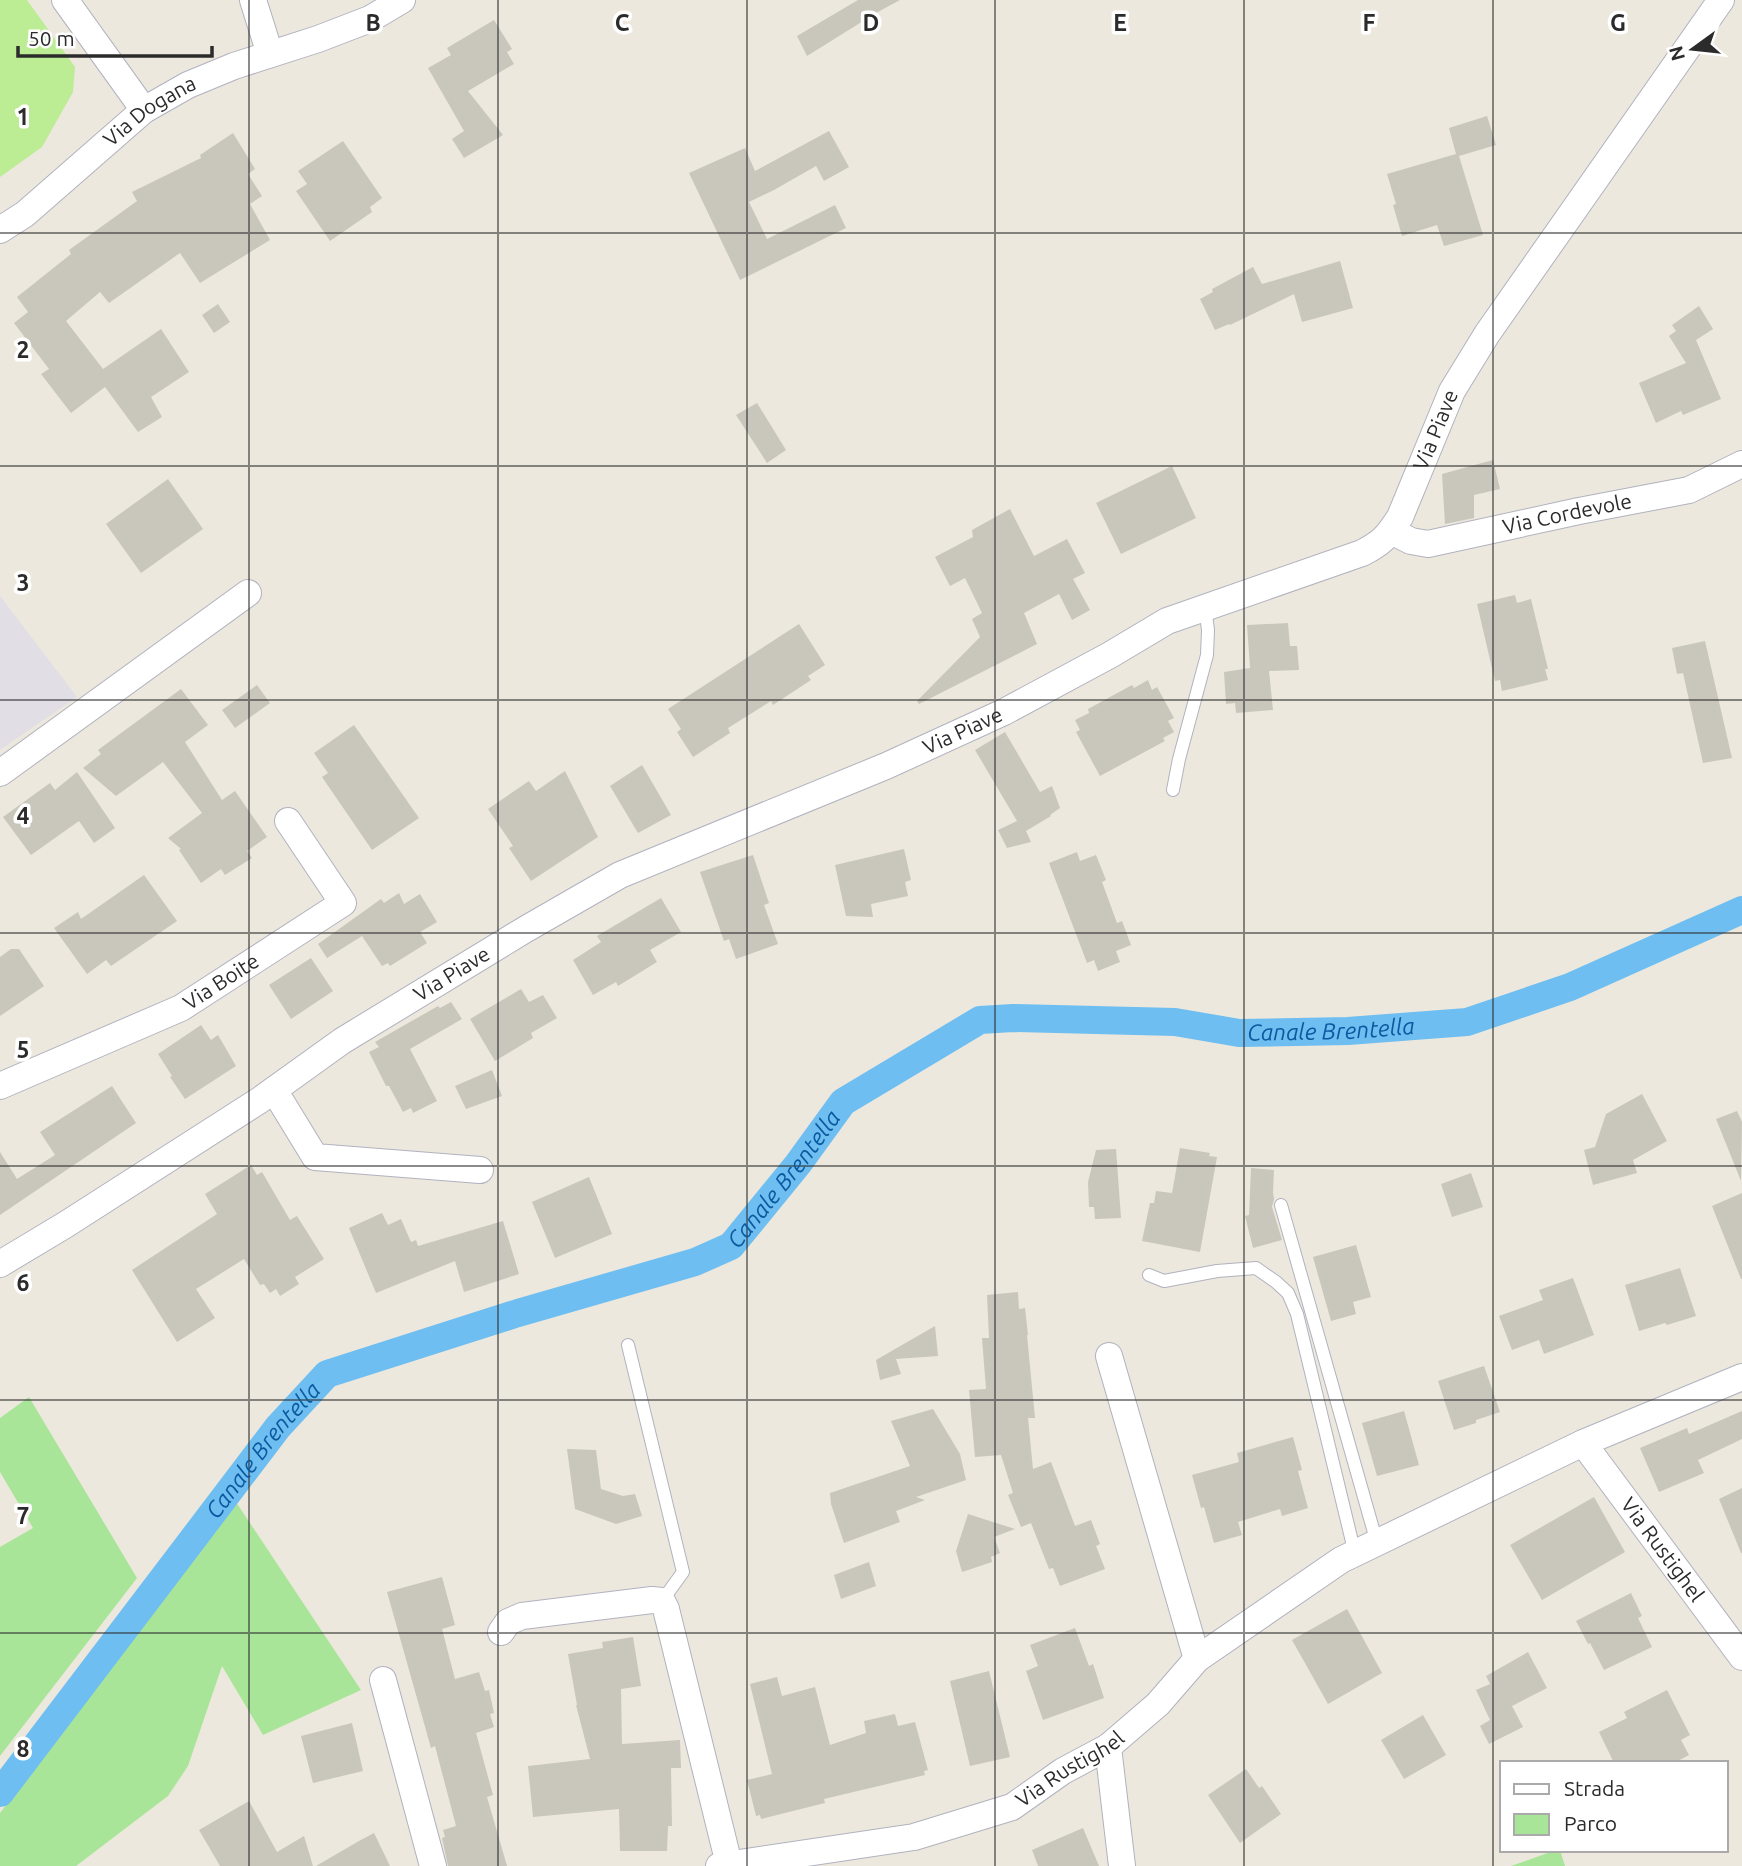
<svg xmlns="http://www.w3.org/2000/svg" width="1742" height="1866" viewBox="0 0 1742 1866" font-family="Ubuntu,sans-serif">
  <style>
    .industrial { fill: #e1dee6 }
    .green { fill: #a9e599 }
    .pitch { fill: #bcec94 }
    .lines { fill: none; stroke-linecap: round; stroke-linejoin: round }
    .canal { stroke: #6ebef1; stroke-width: 28 }
    .building { fill: #c9c6bc }
    .service-casing { stroke: #b1b2bf; stroke-width: 14 }
    .minor-casing { stroke: #b1b2bf; stroke-width: 28 }
    .service { stroke: #fff; stroke-width: 12 }
    .minor { stroke: #fff; stroke-width: 26 }
    .grid { fill: none; stroke: #2b2b2b; stroke-width: 2; stroke-opacity: 0.55 }
    .labels { text-anchor: middle; stroke-width: 7; stroke-linejoin: round; paint-order: stroke }
    .street-label { font-size: 21px; fill: #2b2b2b; stroke: #fff }
    .water-label { font-size: 23px; font-style: italic; fill: #0b5aa0; stroke: #fff }
    .grid-label { font-size: 23px; text-anchor: middle; font-weight: bold; fill: #2b2b2b; stroke: #fff; stroke-width: 7; stroke-linejoin: round; paint-order: stroke }
  </style>
  <rect width="100%" height="100%" fill="#ede8dd"/>
  <path class="industrial" d="M0,596L77,697L0,750Z"/>
  <path class="green" d="M29,1397L137,1578L0,1756V1547L33,1528L0,1472V1418Z
    M236,1502L361,1690L263,1735L222,1666L188,1766L168,1796L76,1866H0V1813Z
    M1556,1850H1560L1565,1866H1511Z"/>
  <path class="pitch" d="M0,0H27L75,67L73,92L42,147L0,177Z"/>
  <g class="lines">
    <path class="canal" id="s1" d="M0,1793L278,1427L327,1374L518,1313L695,1262L731,1246L798,1164L843,1102L980,1020L1013,1018L1175,1022L1239,1033L1348,1031L1467,1022L1570,987L1742,910"/>
  </g>
  <path class="building" d="M858,0H900L876,13L807,56L797,36Z
    M494,20L512,49L507,52L514,64L468,91L503,135L464,158L452,139L464,131L428,68L451,55L447,48Z
    M1487,116L1496,145L1459,156L1483,235L1444,246L1437,225L1402,236L1393,205L1396,204L1387,174L1456,154L1449,128Z
    M829,131L849,167L824,181L816,166L774,190L749,202L767,239L835,205L846,228L740,280L689,173L745,148L755,171Z
    M233,133L255,169L248,174L262,196L250,204L270,240L200,283L180,253L109,303L100,292L66,321L103,369L161,329L189,372L151,397L162,417L138,432L105,387L71,413L41,374L49,369L14,323L28,312L17,297L71,254L69,250L137,201L132,192L201,158L200,155Z
    M343,141L382,198L370,207L372,212L330,241L296,191L307,184L298,171Z
    M1340,261L1353,308L1302,322L1294,294L1230,325L1229,324L1215,330L1200,299L1213,292L1212,289L1253,267L1262,284Z
    M218,304L230,322L214,333L202,315Z
    M1699,306L1713,329L1696,340L1721,399L1683,415L1681,411L1656,423L1639,383L1686,363L1669,336L1676,331L1672,325Z
    M757,403L786,450L767,463L736,415Z
    M1493,460L1500,489L1474,495V518L1445,524L1442,474Z
    M1172,466L1196,518L1121,554L1096,503Z
    M168,479L203,529L141,573L106,524Z
    M1010,509L1034,556L1067,539L1085,573L1073,579L1090,610L1072,620L1059,594L1024,613L1037,644L919,704L917,701L980,637L972,619L982,613L965,578L950,586L935,557L973,537L972,530Z
    M1515,595L1517,603L1531,599L1548,669H1545L1548,680L1502,691L1500,680L1495,681L1477,604Z
    M1288,623L1290,646H1297L1299,670L1269,671L1273,710L1236,713L1235,703L1226,704L1224,672L1250,668L1247,625Z
    M799,624L825,665L808,676L811,680L773,705L771,701L728,728L730,733L693,757L677,732L681,729L668,709Z
    M1705,641L1732,758L1703,763L1683,673L1677,674L1672,648Z
    M1148,680L1152,690L1157,687L1174,718L1168,721L1174,732L1163,738L1165,741L1100,776L1076,732L1080,730L1075,720L1089,713L1088,709L1132,685L1134,688Z
    M257,685L270,703L235,728L222,710Z
    M181,689L208,725L185,742L222,800L235,791L267,837L247,851L252,858L225,875L221,869L201,883L179,850L181,849L168,838L202,813L163,762L116,796L83,768L101,754L98,750Z
    M354,725L419,818L372,850L322,777L328,773L314,753Z
    M1005,732L1040,792L1052,786L1060,808L1050,815L1051,816L1026,831L1031,842L1007,848L998,830L1017,821L975,750Z
    M642,765L671,815L638,833L610,786Z
    M565,771L598,837L531,881L509,848L513,846L488,809L529,781L536,791Z
    M77,772L115,828L94,843L79,821L31,855L3,817L50,783L55,790Z
    M904,849L911,880L905,882L908,896L871,904L873,917L846,916L835,865Z
    M1077,852L1080,861L1096,855L1106,880L1102,882L1117,923L1122,921L1131,945L1116,951L1120,962L1098,971L1094,960L1087,963L1049,863Z
    M753,855L769,903L764,905L778,944L736,959L729,939L724,941L700,872Z
    M144,875L177,921L111,966L106,960L87,974L54,928L78,912L81,919Z
    M399,893L404,904L420,894L437,922L420,932L427,943L390,966L388,963L382,966L362,936L327,958L318,944L381,899L384,903Z
    M661,898L681,932L650,950L657,962L618,986L616,982L593,995L573,960L601,942L597,936Z
    M11,949H19L44,986L0,1016V957Z
    M311,958L333,991L291,1019L269,985Z
    M521,989L529,1002L543,995L557,1018L531,1033L533,1038L495,1061L470,1019Z
    M451,1002L462,1019L410,1049L437,1101L413,1113L411,1108L403,1112L389,1086H386L369,1052L379,1047L375,1042L438,1006L440,1008Z
    M201,1025L211,1040L218,1035L236,1066L185,1099L170,1077L172,1076L158,1054Z
    M492,1070L502,1096L466,1109L455,1086Z
    M112,1086L136,1123L0,1215V1152L17,1179L55,1155L40,1132Z
    M1642,1094L1667,1141L1633,1160L1637,1173L1593,1185L1584,1150L1595,1147L1606,1114Z
    M1737,1111L1742,1122L1741,1181L1716,1119Z
    M1180,1148L1210,1153L1209,1156L1217,1157L1200,1252L1142,1241L1150,1203H1154L1156,1191L1172,1193Z
    M1116,1149L1121,1218L1095,1219L1094,1207H1089L1088,1182L1096,1150Z
    M251,1165L257,1175L262,1172L290,1220L297,1216L324,1259L295,1277L299,1284L280,1296L276,1289L270,1293L264,1284L260,1285L244,1259L196,1289L215,1318L177,1342L132,1270L217,1214L205,1194Z
    M1251,1168L1274,1170L1273,1192L1274,1199L1272,1207L1282,1240L1253,1248L1245,1216L1249,1215Z
    M1471,1173L1483,1207L1452,1217L1441,1184Z
    M589,1177L612,1234L555,1258L532,1202Z
    M1742,1193V1279H1741L1712,1206Z
    M382,1213L388,1225L401,1219L411,1242L416,1240L418,1246L503,1221L519,1274L464,1292L455,1261L376,1293L349,1228Z
    M1356,1245L1371,1297L1353,1302L1356,1314L1331,1321L1313,1257Z
    M1680,1268L1696,1316L1667,1325L1665,1323L1639,1331L1625,1285Z
    M1573,1278L1594,1335L1544,1354L1539,1340L1512,1350L1499,1316L1543,1300L1539,1290Z
    M1018,1292L1019,1309L1025,1308L1028,1335H1027L1035,1418H1028L1033,1469L1051,1462L1075,1526L1091,1520L1100,1544L1096,1546L1105,1569L1060,1586L1053,1568L1049,1569L1031,1523L1021,1527L1008,1495L1013,1493L1001,1455L975,1457L969,1390L986,1389L982,1338H989L987,1295Z
    M935,1326L938,1356L896,1359L901,1374L880,1380L876,1360Z
    M1484,1366L1500,1412L1476,1420V1423L1454,1430L1438,1381Z
    M933,1409L960,1454L966,1480L916,1497L925,1500L896,1511L900,1522L844,1543L831,1504L830,1493L910,1466L891,1421Z
    M1404,1411L1419,1465L1377,1476L1362,1423Z
    M1742,1411V1439L1698,1460L1704,1473L1659,1492L1640,1448L1687,1428L1689,1434Z
    M1293,1437L1302,1470L1298,1471L1308,1508L1282,1516L1280,1509L1238,1522L1242,1535L1214,1543L1204,1507L1201,1508L1192,1475L1239,1462L1237,1453Z
    M567,1449L596,1450L601,1489L623,1496L635,1494L642,1516L616,1524L575,1509Z
    M1742,1488V1553H1741L1719,1499Z
    M1594,1497L1625,1552L1542,1600L1510,1545Z
    M968,1514L1015,1529L994,1537L1000,1553L991,1557L992,1562L962,1572L956,1551Z
    M869,1562L876,1586L841,1599L834,1575Z
    M442,1577L455,1625L442,1629L455,1679L479,1672L485,1691L489,1690L494,1713L490,1714L494,1727L476,1733L493,1795L487,1797L507,1866H448L442,1838L445,1837L443,1830L456,1826L435,1746L431,1748L387,1592Z
    M1631,1593L1642,1616L1638,1618L1652,1647L1604,1670L1590,1643L1588,1644L1576,1621Z
    M1347,1609L1382,1673L1328,1704L1292,1640Z
    M1075,1628L1089,1666L1093,1664L1104,1698L1043,1720L1026,1671L1038,1666L1030,1645Z
    M633,1637L641,1686L621,1689L622,1744L680,1740L681,1768H671L672,1826H668L667,1851H620L619,1809L533,1817L528,1766L590,1759L576,1705H577L568,1654L603,1648L602,1642Z
    M1528,1652L1547,1688L1512,1706L1523,1727L1489,1744L1480,1726L1490,1720L1476,1690L1490,1684L1486,1676Z
    M989,1671L1010,1757L970,1766L950,1681Z
    M777,1677L782,1696L815,1687L830,1745L866,1733L864,1721L895,1714L898,1726L915,1722L928,1770L924,1771L925,1775L824,1799L825,1803L761,1819L760,1815L756,1816L747,1780L772,1774L750,1684Z
    M1667,1690L1690,1735L1681,1740L1689,1755L1674,1763H1614L1599,1732L1627,1718L1624,1712Z
    M1423,1715L1446,1755L1404,1779L1381,1740Z
    M352,1723L363,1771L313,1783L301,1736Z
    M1246,1769L1259,1788L1262,1786L1281,1814L1240,1843L1208,1795Z
    M249,1801L277,1852L304,1836L313,1866H220L199,1830Z
    M1083,1828L1099,1866H1038L1032,1850Z
    M374,1833L390,1866H316L359,1841Z"/>
  <g class="lines">
    <g class="service-casing">
      <path id="service" d="M1173,790L1179,759L1207,655L1208,630L1205,607
        M1281,1205L1377,1543
        M1149,1275L1164,1281L1217,1271L1256,1268L1276,1282L1288,1293L1297,1314L1355,1554
        M628,1345L683,1572L662,1601"/>
    </g>
    <g class="minor-casing">
      <g id="minor">
        <path d="M65,0L144,110"/>
        <path d="M253,0L270,54"/>
        <path id="s2" d="M0,230L25,214L144,110L188,85L234,66L318,39L370,19L402,0"/>
        <path id="s3" d="M1391,531L1411,541L1428,544L1579,511L1689,490L1742,464"/>
        <path d="M0,773L248,593"/>
        <path id="s4" d="M0,1086L181,1008L343,903L288,821"/>
        <path d="M274,1090L315,1157L480,1170"/>
        <path id="s5" d="M0,1264L65,1225L260,1100L342,1041L526,929L620,875L886,766L1004,712L1110,655L1167,621L1362,553C1382,543 1388,536 1400,517L1452,391L1487,334L1721,0"/>
        <path d="M1109,1356L1197,1659"/>
        <path id="s6" d="M1583,1443L1742,1657"/>
        <path d="M501,1632L508,1622L522,1616L652,1600L662,1601L666,1609L729,1864"/>
        <path d="M383,1680L433,1866"/>
        <path d="M1108,1747L1122,1866"/>
        <path id="s7" d="M719,1866L914,1837L1012,1807L1063,1771L1108,1747L1158,1704L1197,1659L1341,1560L1583,1443L1742,1377"/>
      </g>
    </g>
    <use href="#service" class="service"/>
    <use href="#minor" class="minor"/>
  </g>
  <path class="grid" d="M249,0V1866M498,0V1866M747,0V1866M995,0V1866M1244,0V1866M1493,0V1866M0,233H1742M0,466H1742M0,700H1742M0,933H1742M0,1166H1742M0,1400H1742M0,1633H1742"/>
  <g class="labels">
    <g class="street-label">
      <text dy="7" stroke="none"><textPath href="#s2" startOffset="192">Via Dogana</textPath></text>
      <text dy="7" stroke="none"><textPath href="#s5" startOffset="1690">Via Piave</textPath></text>
      <text dy="7" stroke="none"><textPath href="#s3" startOffset="182">Via Cordevole</textPath></text>
      <text dy="7" stroke="none"><textPath href="#s5" startOffset="1104">Via Piave</textPath></text>
      <text dy="7" stroke="none"><textPath href="#s5" startOffset="537">Via Piave</textPath></text>
      <text dy="7" stroke="none"><textPath href="#s4" startOffset="245">Via Boite</textPath></text>
      <text dy="7" stroke="none"><textPath href="#s6" startOffset="133">Via Rustighel</textPath></text>
      <text dy="7" stroke="none"><textPath href="#s7" startOffset="369">Via Rustighel</textPath></text>
    </g>
    <g class="water-label">
      <text dy="8" stroke="none"><textPath href="#s1" startOffset="1650">Canale Brentella</textPath></text>
      <text dy="8" stroke="none"><textPath href="#s1" startOffset="1041">Canale Brentella</textPath></text>
      <text dy="8" stroke="none"><textPath href="#s1" startOffset="432">Canale Brentella</textPath></text>
    </g>
  </g>
  <g class="grid-label">
    <text x="373" y="31">B</text>
    <text x="622" y="31">C</text>
    <text x="871" y="31">D</text>
    <text x="1120" y="31">E</text>
    <text x="1369" y="31">F</text>
    <text x="1618" y="31">G</text>
    <text x="23" y="125">1</text>
    <text x="23" y="358">2</text>
    <text x="23" y="591">3</text>
    <text x="23" y="824">4</text>
    <text x="23" y="1058">5</text>
    <text x="23" y="1291">6</text>
    <text x="23" y="1524">7</text>
    <text x="23" y="1757">8</text>
  </g>
  <rect x="1500" y="1761" width="228" height="91" fill="#ffffff" stroke="#aaaaaa" stroke-width="2"/>
  <rect x="1514" y="1784" width="35" height="10" fill="#ffffff" stroke="#aaaaaa" stroke-width="2"/>
  <text x="1564" y="1796" font-size="21" fill="#2b2b2b">Strada</text>
  <rect x="1514" y="1814" width="35" height="21" fill="#a9e599" stroke="#aaaaaa" stroke-width="2"/>
  <text x="1564" y="1831" font-size="21" fill="#2b2b2b">Parco</text>
  <g transform="translate(1693 49) rotate(255)" stroke="#ffffff" stroke-width="5" paint-order="stroke">
  <path d="M0-5L12 26L0 18L-12 26Z" fill="#2b2b2b"/>
  <text y="-10" font-size="19" font-weight="bold" text-anchor="middle" fill="#2b2b2b">N</text>
  </g>
  <path d="M18 46v10h194v-10" fill="none" stroke="#2b2b2b" stroke-width="3.5"/>
  <text x="28" y="46" font-size="21" fill="#2b2b2b" stroke="#ffffff" stroke-width="5" paint-order="stroke">50 m</text>
</svg>
